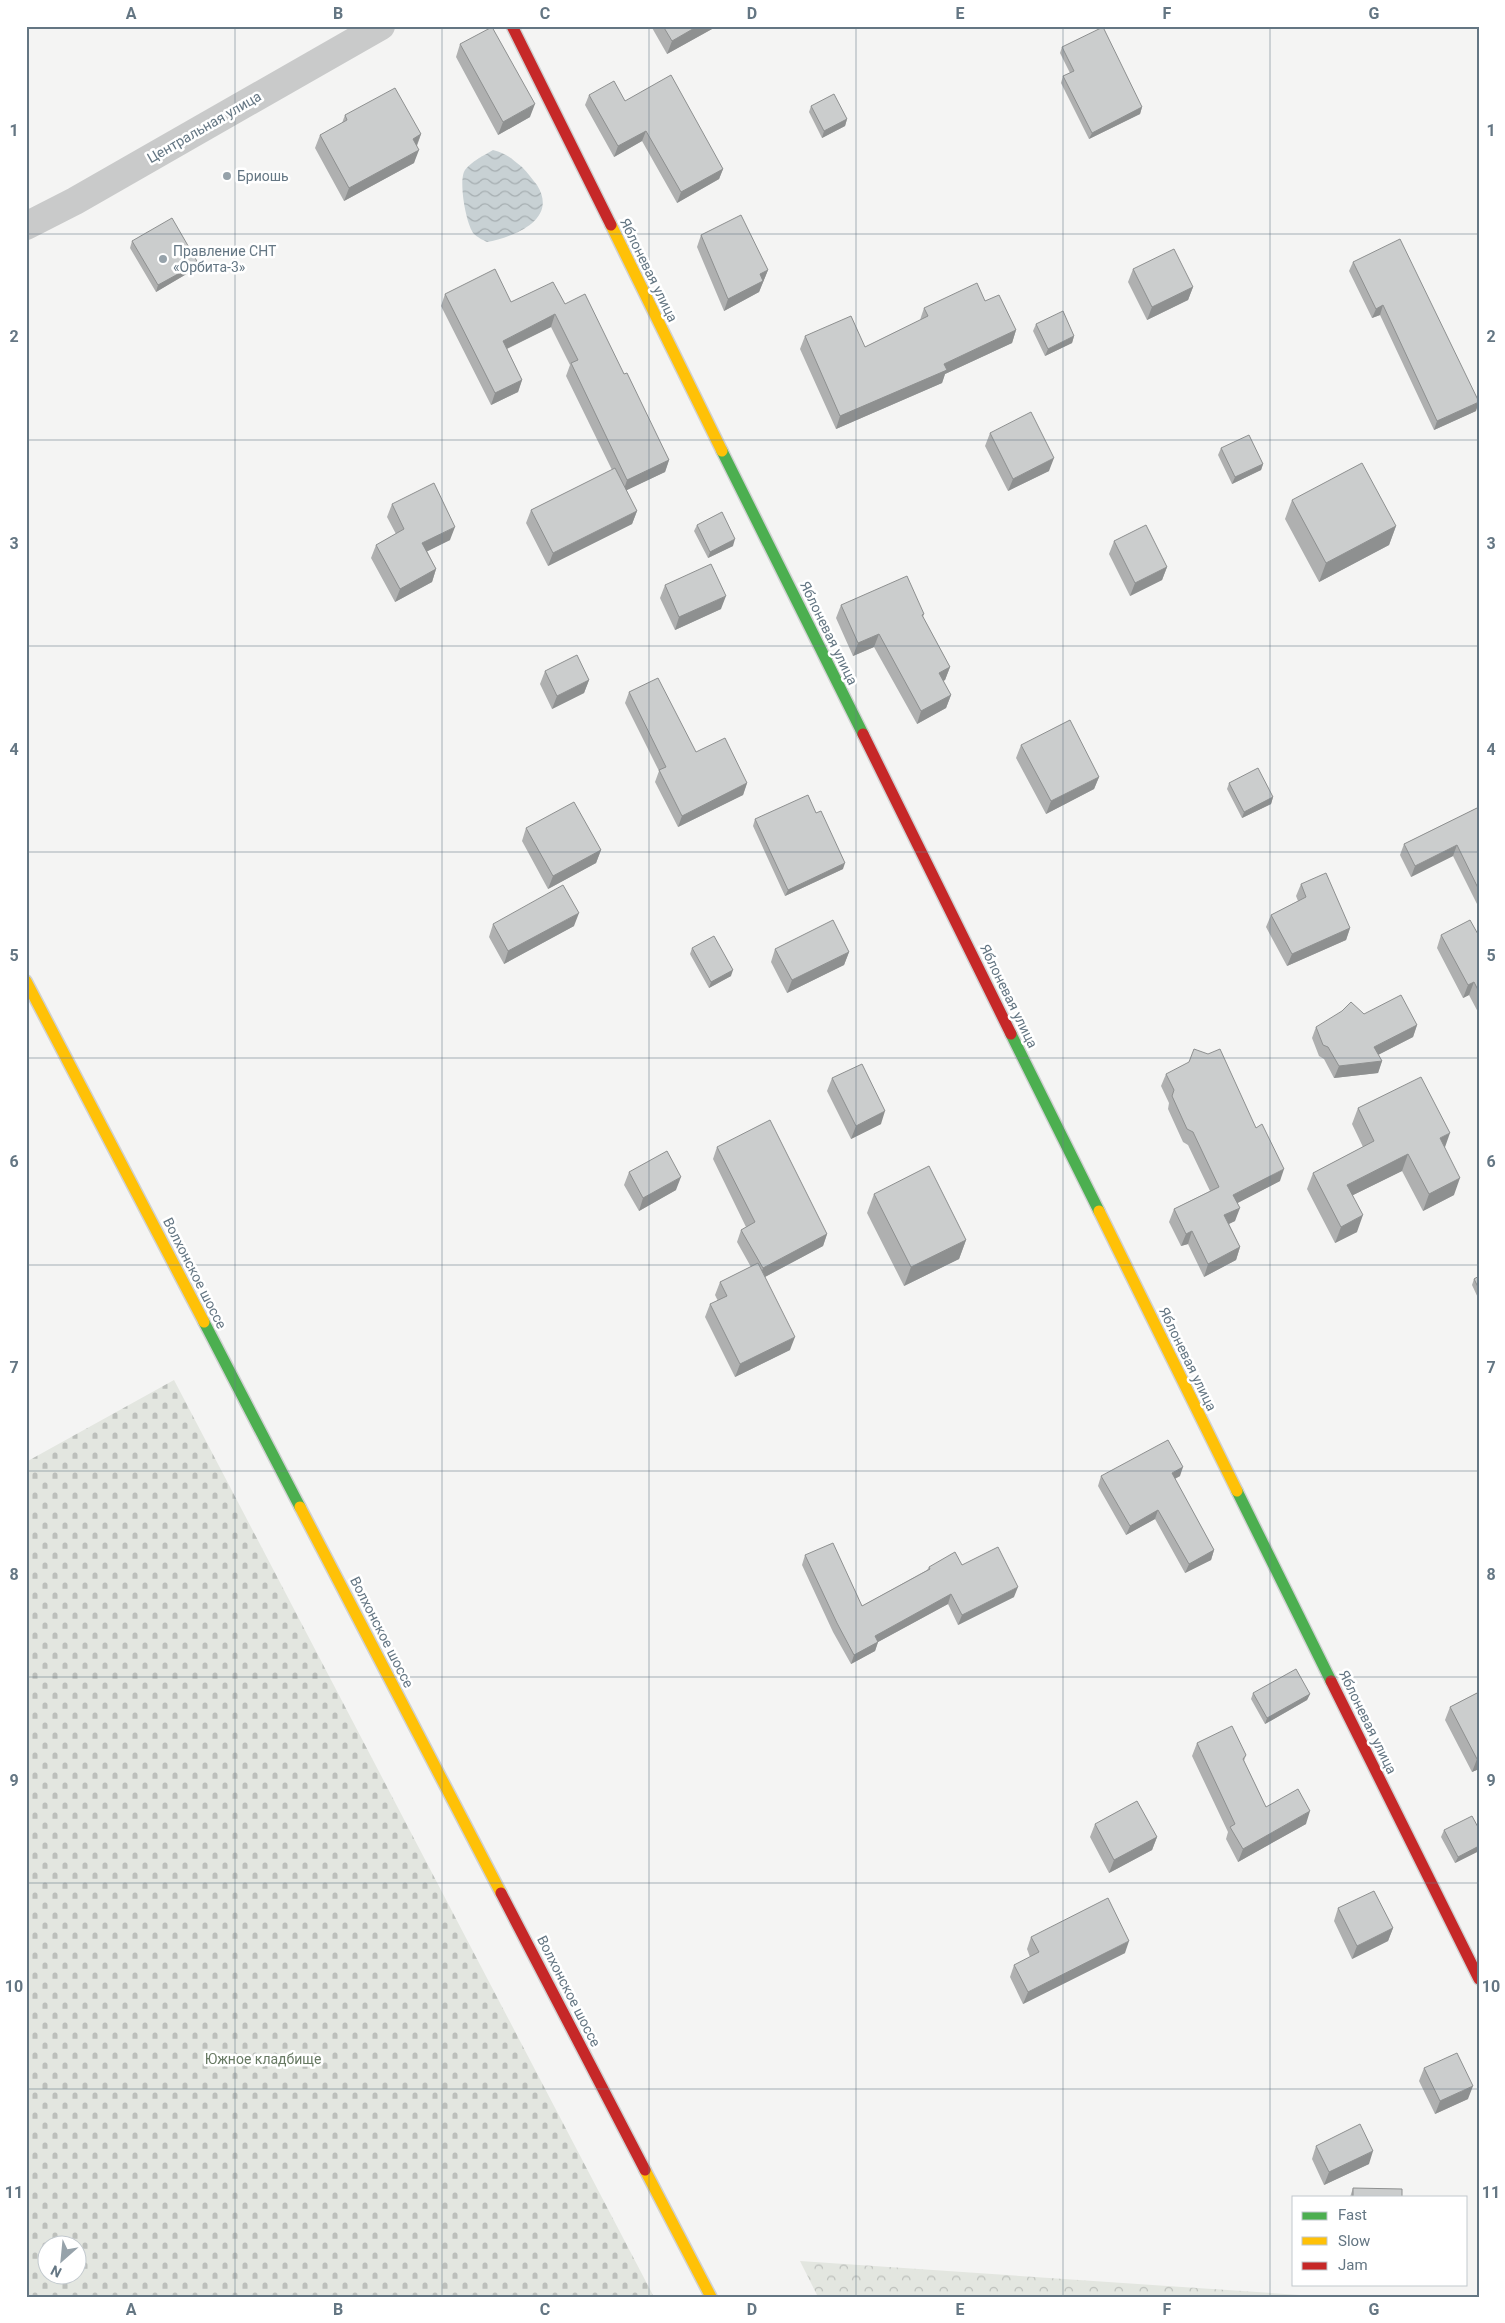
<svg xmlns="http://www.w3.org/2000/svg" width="1505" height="2323" viewBox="0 0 1505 2323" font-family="Roboto,sans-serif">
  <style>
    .forest { fill: url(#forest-crowns) }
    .cemetery { fill: url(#cemetery-stones); fill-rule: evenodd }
    .water { fill: url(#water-waves) }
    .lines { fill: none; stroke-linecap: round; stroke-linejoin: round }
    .fast-casing { stroke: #d0d1d2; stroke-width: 14 }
    .slow-casing { stroke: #d0d1d2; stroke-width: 14 }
    .jam-casing { stroke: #d0d1d2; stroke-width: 14 }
    .street { stroke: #c9caca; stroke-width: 28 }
    .fast { stroke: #4caf50; stroke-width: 11 }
    .slow { stroke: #ffc107; stroke-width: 11 }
    .jam { stroke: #c62828; stroke-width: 11 }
    .wall { fill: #afb0b0 }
    .shaded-wall { fill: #8e9090 }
    .building { fill: #cbcdcd; stroke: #8e9090 }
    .grid { fill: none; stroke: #647683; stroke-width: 1; stroke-opacity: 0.55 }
    .poi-dot { fill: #96a2aa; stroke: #fff; stroke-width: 2 }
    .labels { text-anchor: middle; stroke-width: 5; stroke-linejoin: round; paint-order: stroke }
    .street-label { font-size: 14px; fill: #647683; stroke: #fff }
    .poi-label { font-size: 14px; fill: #647683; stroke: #fff; text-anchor: start }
    .park-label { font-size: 14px; fill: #687a63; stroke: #fff }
    .neatline { fill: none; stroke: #647683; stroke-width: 2 }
    .grid-label { font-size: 16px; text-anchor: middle; font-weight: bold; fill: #647683 }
  </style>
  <defs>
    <pattern id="forest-crowns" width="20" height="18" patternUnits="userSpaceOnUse" patternTransform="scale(1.25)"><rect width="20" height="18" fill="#e3e6e0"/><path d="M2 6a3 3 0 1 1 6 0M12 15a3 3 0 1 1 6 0" fill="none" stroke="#bcbfbb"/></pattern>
    <pattern id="cemetery-stones" width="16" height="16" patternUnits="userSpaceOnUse" patternTransform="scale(1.25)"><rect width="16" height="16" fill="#e3e6e0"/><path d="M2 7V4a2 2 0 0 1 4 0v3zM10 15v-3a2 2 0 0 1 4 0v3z" fill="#bcbfbb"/></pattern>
    <pattern id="water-waves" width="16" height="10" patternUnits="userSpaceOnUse" patternTransform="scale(1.25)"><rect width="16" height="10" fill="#c8d1d4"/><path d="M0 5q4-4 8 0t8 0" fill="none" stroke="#a6aeb1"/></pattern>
  </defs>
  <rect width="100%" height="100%" fill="#f4f4f3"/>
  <path class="forest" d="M800,2261L1329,2297H818Z"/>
  <path class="cemetery" d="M174,1380L654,2297H26V1462ZM48,2246H78V2276H48Z"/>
  <path class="water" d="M493,150C506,153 512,159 522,167C528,173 532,179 537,185C559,220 513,237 487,242C483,240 477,237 474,234C466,225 458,180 465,170C472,161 483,156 493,150Z"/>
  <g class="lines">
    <g class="fast-casing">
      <path id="fast" d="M722,451L863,734
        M1011,1034L1099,1211
        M204,1322L300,1507
        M1237,1491L1331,1681"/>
    </g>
    <g class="slow-casing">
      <path id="slow" d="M611,225L722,451
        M26,981L204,1322
        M1099,1211L1237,1491
        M300,1507L501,1893
        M645,2170L711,2297"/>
    </g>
    <g class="jam-casing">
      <path id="jam" d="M512,26L611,225
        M863,734L1011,1034
        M1331,1681L1479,1979
        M501,1893L645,2170"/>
    </g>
    <path class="street" d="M26,226L75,201L381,26"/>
    <use href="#fast" class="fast"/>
    <use href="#slow" class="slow"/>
    <use href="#jam" class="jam"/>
  </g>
  <path class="wall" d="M651,26H713L712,29L667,54Z
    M460,44L530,117L498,135L456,57Z
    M1062,47L1142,107L1140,114L1089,139L1061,83L1063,76L1070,73L1060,53Z
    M589,95L625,101L723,169L719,179L677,203L642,141L614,157L585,105Z
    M811,106L847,119L845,126L822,138L809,112Z
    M345,115L421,134L417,146L414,163L344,201L315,148L320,135L342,123Z
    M701,235L768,270L759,292L724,311L697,247Z
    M132,241L195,269L156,292L130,248Z
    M1353,262L1476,411L1434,430L1380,315L1372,318L1349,271Z
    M1133,269L1193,287L1188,300L1147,320L1128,282Z
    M445,294L511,302L565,304L624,374L669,460L665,472L626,490L637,511L632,524L548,566L526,523L531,510L612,470L566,376L570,365L551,327L507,349L522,380L518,392L491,405L441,306Z
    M924,308L1016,330L1012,343L945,374L942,383L836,429L800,349L805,336L865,347L920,320Z
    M1036,324L1074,336L1072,343L1045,356L1033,331Z
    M990,433L1049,471L1008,491L985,446Z
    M1221,448L1263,464L1261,470L1232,484L1218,455Z
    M1292,500L1396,526L1389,545L1319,582L1285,519Z
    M392,504L450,540L427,551L436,569L432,582L395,602L371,558L376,545L396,534L387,517Z
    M697,525L733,546L708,558L694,531Z
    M1114,541L1167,567L1162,580L1130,596L1109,554Z
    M665,585L721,609L675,630L660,598Z
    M841,605L924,614L923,617L950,667L945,680L943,681L951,695L946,708L917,724L874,647L853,656L836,618Z
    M545,671L589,680L584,693L552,709L540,684Z
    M629,692L696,752L747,783L743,795L678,827L655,782L659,771L625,703Z
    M1021,745L1099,777L1094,789L1046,814L1016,758Z
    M1229,783L1273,797L1271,804L1242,818L1227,789Z
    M1479,807V908L1453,856L1411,877L1400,855L1404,844Z
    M816,813L843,869L785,896L753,826L755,819Z
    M526,828L601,850L596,863L548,889L522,841Z
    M1301,884L1350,928L1346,940L1287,966L1266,927L1271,915L1298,901L1296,896Z
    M493,924L574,926L504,964L489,937Z
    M1441,935L1479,936V1014L1469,995L1463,998L1437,948Z
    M692,948L731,976L709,988L690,954Z
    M775,949L849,952L844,965L787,993L771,962Z
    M1364,1014L1417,1025L1413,1037L1378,1055L1382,1061L1378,1073L1334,1078L1324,1059L1319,1056L1312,1038L1316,1027Z
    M1166,1074L1280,1181L1237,1203L1235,1221L1229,1224L1240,1247L1236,1260L1204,1277L1188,1244L1181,1246L1169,1222L1174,1209L1210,1191L1188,1145L1183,1142L1168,1109L1169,1103L1161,1086Z
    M832,1078L881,1124L851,1139L827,1091Z
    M1358,1108L1444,1147L1454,1195L1423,1211L1402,1171L1353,1195L1357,1232L1335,1243L1307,1189L1313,1173L1363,1147L1352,1124Z
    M717,1147L827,1234L823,1246L765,1277L790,1350L735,1377L705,1317L710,1304L718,1301L715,1295L720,1282L751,1267L737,1242L741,1230L746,1227L713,1159Z
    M629,1172L676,1190L639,1211L624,1185Z
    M874,1194L966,1240L959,1259L904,1286L867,1213Z
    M1479,1276V1300L1472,1285L1474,1279Z
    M1101,1476H1180L1175,1479L1214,1550L1211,1560L1185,1573L1155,1519L1126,1535L1098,1486Z
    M805,1555L862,1606L927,1570L929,1567L962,1565L1014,1597L958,1625L948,1604L878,1642L875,1651L851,1664L833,1632L802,1565Z
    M1479,1692V1769L1472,1772L1445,1720L1450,1707Z
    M1253,1693L1310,1694L1307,1700L1265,1724L1251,1699Z
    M1197,1743L1246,1755L1244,1761L1266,1807L1306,1824L1238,1862L1226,1839L1228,1832L1192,1756Z
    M1095,1824L1157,1837L1152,1850L1109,1873L1090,1837Z
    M1479,1829V1851L1455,1863L1441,1837L1444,1830Z
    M1338,1908L1393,1928L1388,1941L1352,1959L1334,1921Z
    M1031,1937L1125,1953L1023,2004L1010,1977L1014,1965L1030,1957L1027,1949Z
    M1424,2068L1468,2099L1435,2114L1419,2081Z
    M1316,2146L1369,2164L1324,2185L1312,2159Z
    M1353,2188L1402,2197H1350Z"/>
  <path class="shaded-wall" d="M698,26H713L712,29L667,54L672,41Z
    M535,104L530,117L498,135L503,122Z
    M1142,107L1140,114L1089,139L1092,133Z
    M847,119L845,126L822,138L824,131Z
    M646,131L642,141L614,157L618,146Z
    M421,134L416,147L413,139Z
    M419,150L414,163L344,201L349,188Z
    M723,169L719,179L677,203L681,192Z
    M198,263L195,269L156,292L158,285Z
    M768,270L759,292L724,311L728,299L760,274Z
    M1193,287L1188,300L1147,320L1152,307Z
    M1383,305L1380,315L1372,318L1376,309Z
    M555,314L551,327L498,353L503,341Z
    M1016,330L1012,343L945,374L942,383L836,429L840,416L944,364Z
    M1074,336L1072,343L1045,356L1048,349Z
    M522,380L518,392L491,405L495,393Z
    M1479,402L1476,411L1434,430L1437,421Z
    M1054,458L1049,471L1008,491L1013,479Z
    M669,460L665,472L623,492L627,480Z
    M1263,464L1261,470L1232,484L1235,477Z
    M637,511L632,524L548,566L553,553Z
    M1396,526L1389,545L1319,582L1326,563Z
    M455,527L450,540L418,556L422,543Z
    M735,539L733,546L708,558L710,552Z
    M1167,567L1162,580L1130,596L1135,583Z
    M436,569L432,582L395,602L400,589Z
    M726,596L721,609L675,630L679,617Z
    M879,634L874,647L853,656L858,643Z
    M950,667L945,680L934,686L939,673Z
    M589,680L584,693L552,709L557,696Z
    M951,695L946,708L917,724L921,711Z
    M1099,777L1094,789L1046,814L1051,801Z
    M747,783L743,795L678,827L682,816Z
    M1273,797L1271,804L1242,818L1244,812Z
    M1457,845L1453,856L1411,877L1415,866Z
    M601,850L596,863L548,889L553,876Z
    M845,863L843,869L785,896L788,890Z
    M579,913L574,926L504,964L508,951Z
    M1350,928L1346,940L1287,966L1292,954Z
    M849,952L844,965L787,993L792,980Z
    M733,970L731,976L709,988L711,982Z
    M1474,982L1469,995L1463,998L1468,985Z
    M1417,1025L1413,1037L1370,1059L1374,1047Z
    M1382,1061L1378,1073L1334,1078L1339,1066Z
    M885,1111L881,1124L851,1139L856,1126Z
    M1450,1133L1444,1150L1440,1138Z
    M1408,1154L1402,1171L1341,1201L1347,1185Z
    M1284,1169L1280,1181L1228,1208L1233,1195Z
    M681,1177L676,1190L639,1211L643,1198Z
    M1460,1178L1454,1195L1423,1211L1429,1194Z
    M1240,1208L1235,1221L1220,1228L1224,1215Z
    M1363,1215L1357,1232L1335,1243L1341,1227Z
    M1192,1231L1188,1244L1181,1246L1186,1234Z
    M827,1234L823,1246L759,1280L763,1268Z
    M966,1240L959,1259L904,1286L911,1267Z
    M1240,1247L1236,1260L1204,1277L1208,1264Z
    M795,1337L790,1350L735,1377L740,1364Z
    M1183,1467L1180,1476L1168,1482L1172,1473Z
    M1158,1510L1155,1519L1126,1535L1130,1526Z
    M1214,1550L1211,1560L1185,1573L1189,1564Z
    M1018,1587L1014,1597L958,1625L962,1615Z
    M951,1594L948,1604L878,1642L875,1651L851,1664L854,1655L875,1636Z
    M1310,1694L1307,1700L1265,1724L1267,1718Z
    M1479,1758V1769L1472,1772L1477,1759Z
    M1310,1811L1306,1824L1238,1862L1243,1849Z
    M1157,1837L1152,1850L1109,1873L1114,1860Z
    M1479,1846V1851L1455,1863L1458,1857Z
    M1393,1928L1388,1941L1352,1959L1357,1946Z
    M1129,1941L1125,1953L1023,2004L1028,1992Z
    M1473,2086L1468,2099L1435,2114L1440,2101Z
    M1373,2151L1369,2164L1324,2185L1329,2172Z"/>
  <path class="building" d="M663,26H698L672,41Z
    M492,27L535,104L503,122L460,44Z
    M1103,27L1142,107L1092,133L1063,76L1074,71L1062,47Z
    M671,75L723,169L681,192L646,131L618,146L589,95L614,81L625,101Z
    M395,88L421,134L413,139L419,150L349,188L320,135L347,120L345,115Z
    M834,94L847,119L824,131L811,106Z
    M741,215L768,270L760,274L763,281L728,299L701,235Z
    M172,218L198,263L158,285L132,241Z
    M1400,239L1479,402L1437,421L1383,305L1376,309L1353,262Z
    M1174,249L1193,287L1152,307L1133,269Z
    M495,269L511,302L553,282L565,304L585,294L624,374L627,373L669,460L627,480L571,363L578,360L555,314L503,341L522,380L495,393L445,294Z
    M977,283L985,301L999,295L1016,330L944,364L947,370L840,416L805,336L851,316L865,347L928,316L924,308Z
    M1063,311L1074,336L1048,349L1036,324Z
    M1031,412L1054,458L1013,479L990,433Z
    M1249,435L1263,464L1235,477L1221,448Z
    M1362,463L1396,526L1326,563L1292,500Z
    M615,468L637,511L553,553L531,510Z
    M434,483L455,527L422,543L436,569L400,589L376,545L404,529L392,504Z
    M722,512L735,539L710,552L697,525Z
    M1146,525L1167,567L1135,583L1114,541Z
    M711,564L726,596L679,617L665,585Z
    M907,576L924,614L922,615L950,667L939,673L951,695L921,711L879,634L858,643L841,605Z
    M577,655L589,680L557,696L545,671Z
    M658,678L696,752L725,738L747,783L682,816L659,770L666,767L629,692Z
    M1070,720L1099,777L1051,801L1021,745Z
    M1258,768L1273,797L1244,812L1229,783Z
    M808,795L816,813L821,811L845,863L788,890L755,819Z
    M574,802L601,850L553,876L526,828Z
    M1479,807V890L1457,845L1415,866L1404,844Z
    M1326,873L1350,928L1292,954L1271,915L1306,897L1301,884Z
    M563,885L579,913L508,951L493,924Z
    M833,920L849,952L792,980L775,949Z
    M1470,920L1479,936V992L1474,982L1468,985L1441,935Z
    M714,936L733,970L711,982L692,948Z
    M1401,995L1417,1025L1374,1047L1382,1061L1339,1066L1328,1047L1323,1045L1316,1027L1342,1011L1351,1002L1364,1014Z
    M1194,1049L1208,1054L1220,1049L1256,1128L1262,1124L1284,1169L1233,1195L1240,1208L1224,1215L1240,1247L1208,1264L1192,1231L1186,1234L1174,1209L1219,1187L1193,1132L1187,1129L1172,1096L1174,1090L1166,1074L1189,1062Z
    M862,1064L885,1111L856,1126L832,1078Z
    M1421,1077L1450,1133L1440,1138L1460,1178L1429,1194L1408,1154L1347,1185L1363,1215L1341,1227L1313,1173L1374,1141L1358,1108Z
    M770,1120L827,1234L763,1268L741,1230L755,1222L717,1147Z
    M667,1151L681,1177L643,1198L629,1172Z
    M929,1166L966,1240L911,1267L874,1194Z
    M758,1263L795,1337L740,1364L710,1304L727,1296L720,1282Z
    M1479,1276V1289L1474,1279Z
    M1168,1440L1183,1467L1172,1473L1214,1550L1189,1564L1158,1510L1130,1526L1101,1476Z
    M833,1543L862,1606L930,1569L929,1567L955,1552L962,1565L998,1547L1018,1587L962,1615L951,1594L875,1636L878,1642L854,1655L837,1623L805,1555Z
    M1296,1669L1310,1694L1267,1718L1253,1693Z
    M1479,1692V1758L1477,1759L1450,1707Z
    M1232,1726L1246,1755L1243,1759L1266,1807L1298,1789L1310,1811L1243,1849L1230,1827L1235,1824L1197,1743Z
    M1137,1801L1157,1837L1114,1860L1095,1824Z
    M1472,1816L1479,1829V1846L1458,1857L1444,1830Z
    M1374,1891L1393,1928L1357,1946L1338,1908Z
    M1108,1898L1129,1941L1028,1992L1014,1965L1039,1952L1031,1937Z
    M1457,2053L1473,2086L1440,2101L1424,2068Z
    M1360,2124L1373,2151L1329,2172L1316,2146Z
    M1353,2188L1402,2189V2197H1353Z"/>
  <path class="grid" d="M235,26V2297M442,26V2297M649,26V2297M856,26V2297M1063,26V2297M1270,26V2297M26,234H1479M26,440H1479M26,646H1479M26,852H1479M26,1058H1479M26,1265H1479M26,1471H1479M26,1677H1479M26,1883H1479M26,2089H1479"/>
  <g class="poi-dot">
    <circle cx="227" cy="176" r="5"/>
    <circle cx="163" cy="259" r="5"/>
  </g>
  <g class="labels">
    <g class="street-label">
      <text transform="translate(204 127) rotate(-30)" y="5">Центральная улица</text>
      <text transform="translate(649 270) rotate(64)" y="5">Яблоневая улица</text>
      <text transform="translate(829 633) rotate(64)" y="5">Яблоневая улица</text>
      <text transform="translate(1009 996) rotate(64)" y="5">Яблоневая улица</text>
      <text transform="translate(195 1273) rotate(63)" y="5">Волхонское шоссе</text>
      <text transform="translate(1188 1359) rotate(64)" y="5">Яблоневая улица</text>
      <text transform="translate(382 1632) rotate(63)" y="5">Волхонское шоссе</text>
      <text transform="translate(1368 1722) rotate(64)" y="5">Яблоневая улица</text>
      <text transform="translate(569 1991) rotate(63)" y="5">Волхонское шоссе</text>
    </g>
    <g class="poi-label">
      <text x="237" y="181">Бриошь</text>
      <text x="173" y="256">Правление СНТ<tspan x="173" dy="16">«Орбита-3»</tspan></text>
    </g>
    <g class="park-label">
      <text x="263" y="2064">Южное кладбище</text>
    </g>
  </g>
  <rect width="1505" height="2323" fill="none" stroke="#ffffff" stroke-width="55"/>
  <rect x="1292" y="2196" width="175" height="90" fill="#ffffff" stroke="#c1c8cd"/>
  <rect x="1302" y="2212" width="25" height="8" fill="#4caf50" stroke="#c1c8cd"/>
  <text x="1338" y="2220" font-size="15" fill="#647683">Fast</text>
  <rect x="1302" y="2237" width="25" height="8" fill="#ffc107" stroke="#c1c8cd"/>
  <text x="1338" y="2246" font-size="15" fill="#647683">Slow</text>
  <rect x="1302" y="2262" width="25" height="8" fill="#c62828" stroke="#c1c8cd"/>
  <text x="1338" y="2270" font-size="15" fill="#647683">Jam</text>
  <g transform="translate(62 2260) rotate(207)"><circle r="24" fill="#ffffff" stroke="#c1c8cd"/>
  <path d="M0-4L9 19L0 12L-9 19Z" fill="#96a2aa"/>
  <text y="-8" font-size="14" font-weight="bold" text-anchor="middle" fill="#647683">N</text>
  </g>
  <rect x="28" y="28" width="1450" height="2268" class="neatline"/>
  <g class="grid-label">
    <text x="131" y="19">A</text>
    <text x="338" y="19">B</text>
    <text x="545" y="19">C</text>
    <text x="752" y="19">D</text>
    <text x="960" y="19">E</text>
    <text x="1167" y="19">F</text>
    <text x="1374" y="19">G</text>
    <text x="14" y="136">1</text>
    <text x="1491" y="136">1</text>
    <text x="14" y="342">2</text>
    <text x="1491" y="342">2</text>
    <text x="14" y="549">3</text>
    <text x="1491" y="549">3</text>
    <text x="14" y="755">4</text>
    <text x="1491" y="755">4</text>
    <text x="14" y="961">5</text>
    <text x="1491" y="961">5</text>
    <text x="14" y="1167">6</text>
    <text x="1491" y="1167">6</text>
    <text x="14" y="1373">7</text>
    <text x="1491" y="1373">7</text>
    <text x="14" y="1580">8</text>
    <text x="1491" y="1580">8</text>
    <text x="14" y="1786">9</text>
    <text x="1491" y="1786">9</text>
    <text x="14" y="1992">10</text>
    <text x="1491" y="1992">10</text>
    <text x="14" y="2198">11</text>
    <text x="1491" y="2198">11</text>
    <text x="131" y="2315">A</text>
    <text x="338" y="2315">B</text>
    <text x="545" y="2315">C</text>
    <text x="752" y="2315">D</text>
    <text x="960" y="2315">E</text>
    <text x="1167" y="2315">F</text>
    <text x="1374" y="2315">G</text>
  </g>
</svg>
